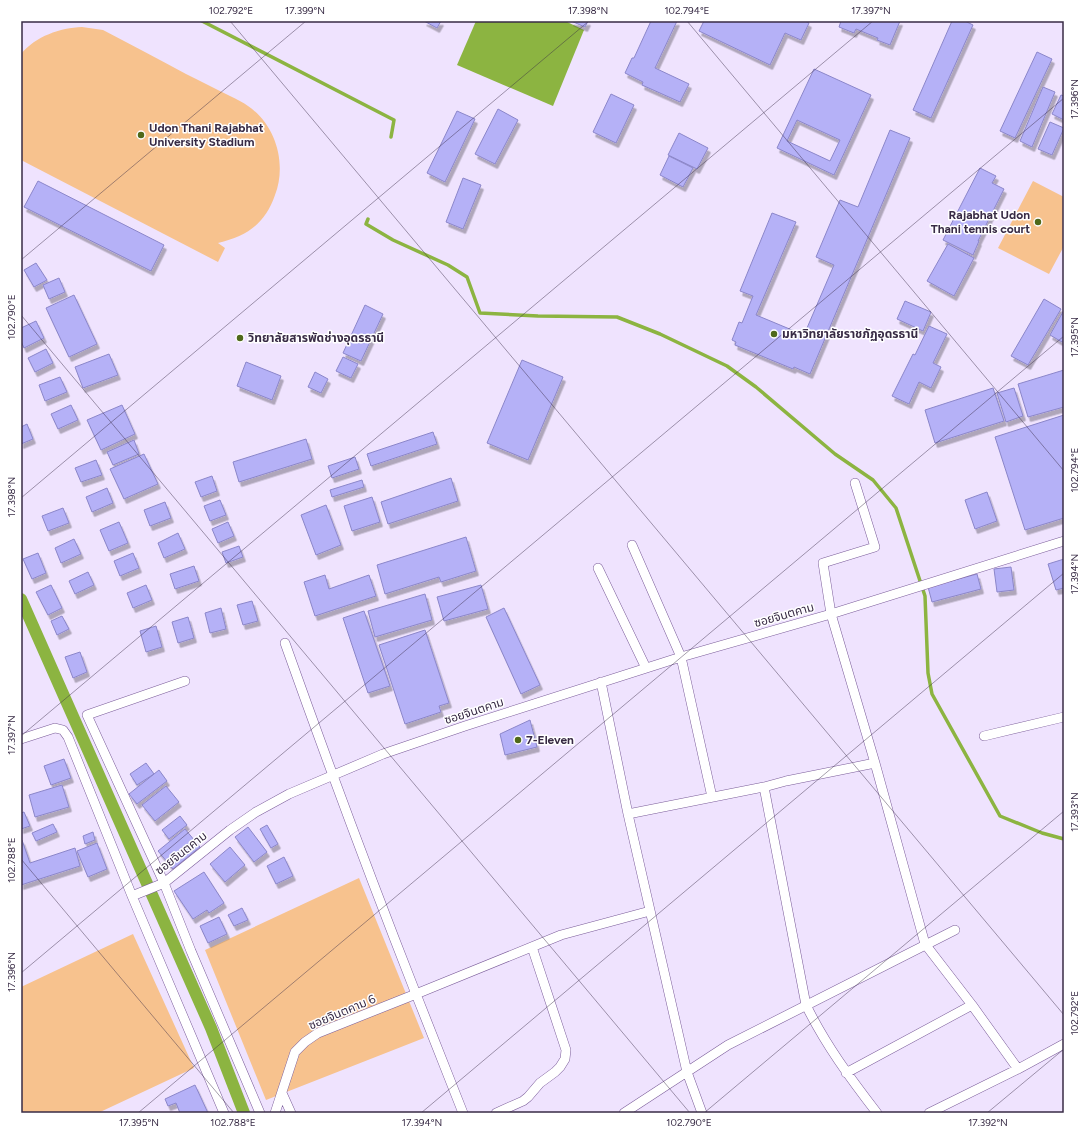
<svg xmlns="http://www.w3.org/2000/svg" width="1085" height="1134" viewBox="0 0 1085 1134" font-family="Figtree,'Noto Sans Thai',sans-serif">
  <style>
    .green { fill: #f7c28e }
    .water { fill: #8cb441 }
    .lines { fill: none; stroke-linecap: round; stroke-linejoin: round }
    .stream { stroke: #8cb441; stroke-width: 3.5 }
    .canal { stroke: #8cb441; stroke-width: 12 }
    .building { fill: #b5b1f7; stroke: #8b86c9; fill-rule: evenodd; filter: url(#shadow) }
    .street-casing { stroke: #7b5d9a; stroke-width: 10 }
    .street { stroke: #fff; stroke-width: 9 }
    .ticks { fill: none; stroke: #382b45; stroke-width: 1; stroke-opacity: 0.45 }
    .poi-dot { fill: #4f691a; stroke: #fff; stroke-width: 1.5 }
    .labels { text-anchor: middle; stroke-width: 3; stroke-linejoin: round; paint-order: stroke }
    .poi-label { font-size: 12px; font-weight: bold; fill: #382b45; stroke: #fff; text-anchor: start }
    .street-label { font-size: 12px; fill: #382b45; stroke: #fff }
    .neatline { fill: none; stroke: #382b45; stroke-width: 1.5 }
    .ticks-label { font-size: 10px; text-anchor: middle; fill: #382b45 }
  </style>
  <defs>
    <filter id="shadow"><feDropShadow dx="2.5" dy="4.5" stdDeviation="0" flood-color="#0004"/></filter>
  </defs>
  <rect width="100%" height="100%" fill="#efe3fe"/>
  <path class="green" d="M82,27L103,30C131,45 159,59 186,74C201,81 215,89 230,96C236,99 243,102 248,106C276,125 287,164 275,195C265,224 247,236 218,243L225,248L218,262L21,160V54C36,36 60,28 82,27Z
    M1033,181L1064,197V246L1049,274L998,248Z
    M359,878L424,1038L266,1100L205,950Z
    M133,934L194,1068L98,1113H21V987Z"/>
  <path class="water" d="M476,21H565L584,30L553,106L457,65Z"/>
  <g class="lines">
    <path class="stream" d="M202,21L394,120L391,137
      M368,219L366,224L393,240L448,265L467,277L480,313L538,316L617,317L660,334L727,366L756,387L835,454L873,480L896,508L925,596L928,673L932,694L1000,816L1042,833L1064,839"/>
    <path class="canal" d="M21,599L211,1028L244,1113"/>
  </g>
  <path class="building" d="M424,21H441L437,28Z
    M571,21H588L585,27Z
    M651,21H677L655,68L689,84L680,102L642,85L643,82L625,73L632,58H634Z
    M704,21H805L809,23L801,40L785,33L770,65L699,31Z
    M841,21H900L890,45L877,40L878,38L856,29L854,33L839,27Z
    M952,21H965L973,25L931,118L913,110Z
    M1037,52L1052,59L1015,138L1000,131Z
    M814,69L871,95L834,175L777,148ZM797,120L840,140L830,161L787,141Z
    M1043,87L1055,92L1032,147L1020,141Z
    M611,94L634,105L616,143L593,132Z
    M1061,95L1064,96V120L1052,114Z
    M498,109L518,120L495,164L475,154Z
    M457,111L475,119L445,182L427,173Z
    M1050,122L1064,128L1052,155L1038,149Z
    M890,130L910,138L810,374L794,367L793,369L735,345L736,342L732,340L739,322L742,323L753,296L740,291L772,213L796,222L756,315L804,335L834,265L816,257L840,200L858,207Z
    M679,133L708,148L697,169L668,155Z
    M669,156L693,168L683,187L660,175Z
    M980,168L996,176L992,183L1004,189L978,241H979L973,255L943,240Z
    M463,178L481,185L463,229L446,222Z
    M38,181L164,245L151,271L24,207Z
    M948,244L974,258L954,296L927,281Z
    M36,263L47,280L34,287L24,270Z
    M59,278L65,292L49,299L43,285Z
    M74,295L97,344L69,357L46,308Z
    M1044,299L1061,309L1028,365L1011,356Z
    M905,301L931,312L923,331L897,319Z
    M365,305L383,314L361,361L343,353Z
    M1064,310V339L1062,342L1050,335Z
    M36,321L44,338L24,348L21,341V328Z
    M929,326L947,334L933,363L941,367L931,388L919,382L909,404L892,396L913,354L915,355Z
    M46,349L53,363L35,372L28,358Z
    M109,354L118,375L83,388L75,367Z
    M343,357L358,364L351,378L336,371Z
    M522,360L563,377L528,460L487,443Z
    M246,362L281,376L272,400L237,386Z
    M1064,370V407L1028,417L1018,384Z
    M315,372L328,379L321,393L308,387Z
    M60,377L67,392L45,401L39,385Z
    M993,388L1004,421L935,443L925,410Z
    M1014,388L1023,416L1006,422L997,393Z
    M71,405L78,420L58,429L51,414Z
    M122,405L135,434L101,450L87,420Z
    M1064,415V518L1025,530L995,437Z
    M27,424L33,439L21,444V427Z
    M433,432L437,444L371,466L367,454Z
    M306,439L312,459L239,482L233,462Z
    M134,440L139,454L113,465L107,452Z
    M144,454L158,484L124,499L110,469Z
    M355,457L359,469L332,478L328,466Z
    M96,460L102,475L81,482L75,468Z
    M212,476L217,491L201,497L195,482Z
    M451,478L458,501L388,524L381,502Z
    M362,480L364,487L332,497L330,490Z
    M107,488L113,503L92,512L86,497Z
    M987,492L997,521L975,529L965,500Z
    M372,497L380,522L352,531L344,506Z
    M220,500L226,515L210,521L204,506Z
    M165,502L171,518L150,526L144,510Z
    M326,505L341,545L316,555L301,515Z
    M63,508L69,523L48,531L42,516Z
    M119,522L128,543L109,551L100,530Z
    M228,522L234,536L218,543L212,529Z
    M178,533L185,549L164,558L158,543Z
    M466,537L476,571L441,582L439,577L385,594L377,565Z
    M74,539L81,554L61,563L55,548Z
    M239,546L243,557L226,563L222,552Z
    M38,553L46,573L32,579L23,559Z
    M133,553L139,568L120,576L114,561Z
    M1064,559V588L1056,590L1048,564Z
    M194,566L199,581L175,589L170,574Z
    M1011,567L1014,590L997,592L994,569Z
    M88,572L94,585L75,594L69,581Z
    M977,574L981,589L932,602L928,587Z
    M325,575L329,589L369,575L376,596L315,616L304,582Z
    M51,585L62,608L48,615L36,592Z
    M146,585L152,600L133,608L127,593Z
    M481,585L488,609L444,621L437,597Z
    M425,594L432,620L375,637L368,611Z
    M252,601L258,621L243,625L237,605Z
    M221,608L226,629L210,633L205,613Z
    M504,608L540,685L521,694L486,617Z
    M364,611L390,686L368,693L343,618Z
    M62,616L69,629L57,635L51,621Z
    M188,617L194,638L178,643L172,622Z
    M156,626L162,647L146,652L140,631Z
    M425,630L449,703L439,706L441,712L405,724L379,645Z
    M80,652L87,672L73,678L65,657Z
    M530,720L537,747L505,755L500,734Z
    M64,759L71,778L51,785L44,766Z
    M146,763L154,774L137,785L130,774Z
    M159,770L167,781L137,804L129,794Z
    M62,785L69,807L35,817L29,795Z
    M166,786L179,802L155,821L142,805Z
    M24,812L30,826L21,829V813Z
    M180,816L187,825L169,839L162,830Z
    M53,824L57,832L36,841L32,833Z
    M267,825L278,844L271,848L260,829Z
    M248,827L267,852L254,862L235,837Z
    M185,829L200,847L173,869L158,851Z
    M93,832L95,840L85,844L83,836Z
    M21,840H22L30,863L75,848L80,866L21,885Z
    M97,843L107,869L88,877L77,851Z
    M230,847L245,865L225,882L210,864Z
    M284,857L293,876L276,884L267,866Z
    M204,872L224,903L209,913L207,910L193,919L174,891Z
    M242,908L248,920L234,926L228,915Z
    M219,917L227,934L208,943L200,926Z
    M195,1085L208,1113H180L176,1103L168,1106L165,1099Z"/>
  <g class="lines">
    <g class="street-casing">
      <path id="street" d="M855,483L875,547L823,563L831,614L875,763L925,944L972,1005L1018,1069
        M632,545L681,657L712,797
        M598,568L646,668
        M185,681L87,715L164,883L191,951L260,1113
        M601,682L628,814L687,1072L702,1113
        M984,736L1064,717
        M21,739L55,728L63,730L68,737L132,896L224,1113
        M764,787L806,1005C825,1044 850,1078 877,1113
        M628,814L764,787L786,781L875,763
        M132,896L164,883L230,830L256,812L289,794L383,754L465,726L681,657L831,614L1064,541
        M846,1073L972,1005
        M282,1093L291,1113
        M275,1113L295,1052L305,1042L318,1033L416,994C370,877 327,761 285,643
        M463,1113L416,994L561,935L650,911
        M496,1113L523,1101L528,1097L540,1083L555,1072L560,1067L565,1059L566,1050L532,947
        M624,1113L728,1045L955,930
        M929,1113L1018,1069L1064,1044"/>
    </g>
    <use href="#street" class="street"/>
  </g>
  <path class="ticks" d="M230,21L1064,1015M687,21L1064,471M21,23L23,21M21,260L306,21M21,315L690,1113M21,498L589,21M21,736L873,21M21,859L234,1113M21,973L1064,98M138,1113L1064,336M421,1113L1064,573M704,1113L1064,811M987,1113L1064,1049"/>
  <g class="poi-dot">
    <circle cx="141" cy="135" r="4"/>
    <circle cx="1038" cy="222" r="4"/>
    <circle cx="774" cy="334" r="4"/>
    <circle cx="240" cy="338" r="4"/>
    <circle cx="518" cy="740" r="4"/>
  </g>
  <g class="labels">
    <g class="poi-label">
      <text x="149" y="132">Udon Thani Rajabhat<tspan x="149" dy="14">University Stadium</tspan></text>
      <text x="1030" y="219" text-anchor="end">Rajabhat Udon<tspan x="1030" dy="14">Thani tennis court</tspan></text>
      <text x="782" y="338">มหาวิทยาลัยราชภัฏอุดรธานี</text>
      <text x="248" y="342">วิทยาลัยสารพัดช่างอุดรธานี</text>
      <text x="526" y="744">7-Eleven</text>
    </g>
    <g class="street-label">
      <text transform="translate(784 615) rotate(-16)" y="4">ซอยจินตคาม</text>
      <text transform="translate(474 711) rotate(-18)" y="4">ซอยจินตคาม</text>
      <text transform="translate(181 853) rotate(-38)" y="4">ซอยจินตคาม</text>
      <text transform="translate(342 1012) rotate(-23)" y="4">ซอยจินตคาม 6</text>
    </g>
  </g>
  <rect width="1085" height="1134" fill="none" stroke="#ffffff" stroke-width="44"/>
  <rect x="22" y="22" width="1041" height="1090" class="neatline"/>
  <g class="ticks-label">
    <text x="231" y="14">102.792°E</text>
    <text x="305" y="14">17.399°N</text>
    <text x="588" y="14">17.398°N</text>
    <text x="687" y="14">102.794°E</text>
    <text x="871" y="14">17.397°N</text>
    <text transform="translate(1074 99) rotate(-90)" y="4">17.396°N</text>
    <text transform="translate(11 317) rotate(-90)" y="4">102.790°E</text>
    <text transform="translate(1074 337) rotate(-90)" y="4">17.395°N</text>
    <text transform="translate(1074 470) rotate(-90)" y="4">102.794°E</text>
    <text transform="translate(11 497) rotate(-90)" y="4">17.398°N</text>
    <text transform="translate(1074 574) rotate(-90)" y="4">17.394°N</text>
    <text transform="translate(11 735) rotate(-90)" y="4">17.397°N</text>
    <text transform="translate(1074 812) rotate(-90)" y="4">17.393°N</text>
    <text transform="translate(11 860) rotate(-90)" y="4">102.788°E</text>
    <text transform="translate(11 972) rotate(-90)" y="4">17.396°N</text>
    <text transform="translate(1074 1013) rotate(-90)" y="4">102.792°E</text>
    <text x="139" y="1126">17.395°N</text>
    <text x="233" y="1126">102.788°E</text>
    <text x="422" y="1126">17.394°N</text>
    <text x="689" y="1126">102.790°E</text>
    <text x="988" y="1126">17.392°N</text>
  </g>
</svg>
